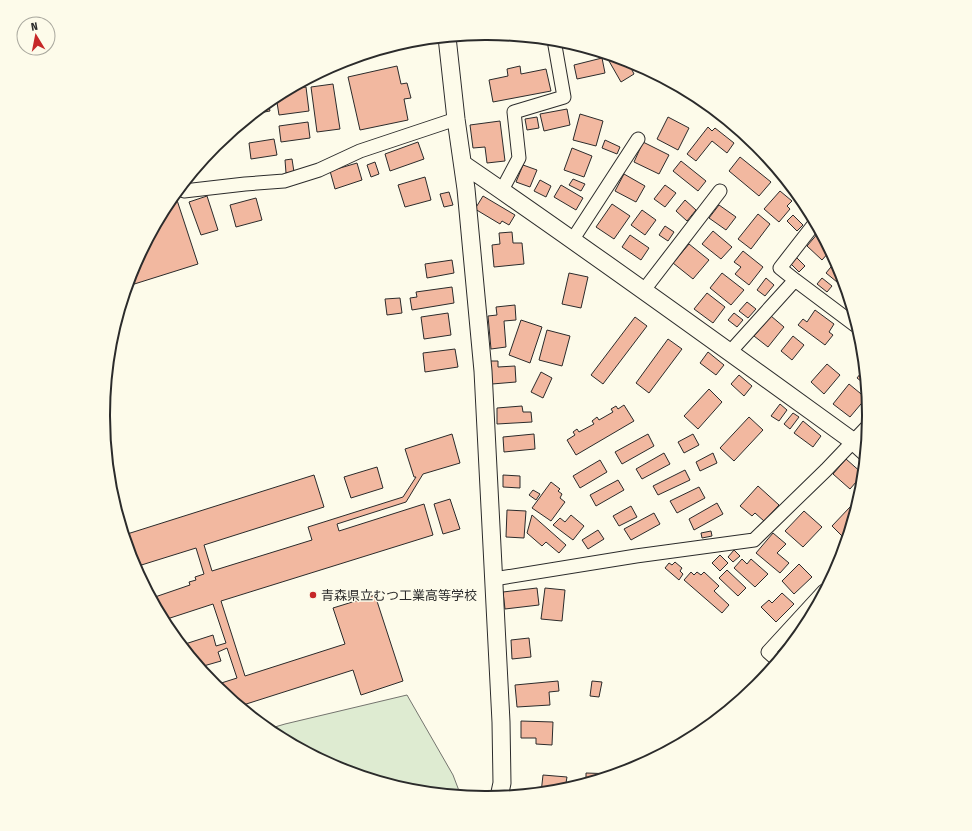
<svg xmlns="http://www.w3.org/2000/svg" width="972" height="831" viewBox="0 0 972 831" font-family="'Fira Sans Condensed','Noto Sans JP',sans-serif">
  <style>
    .green { fill: #deebd1; stroke: #74746e }
    .building { fill: #f2b8a0; stroke: #2b2b2b }
    .lines { fill: none; stroke-linecap: round; stroke-linejoin: round }
    .minor-casing { stroke: #2b2b2b; stroke-width: 15 }
    .tertiary-casing { stroke: #2b2b2b; stroke-width: 19 }
    .minor { stroke: #fdfbea; stroke-width: 13 }
    .tertiary { stroke: #fdfbea; stroke-width: 17 }
    .poi-dot { fill: #c62828; stroke: #fdfbea; stroke-width: 1.5 }
    .labels { text-anchor: middle; stroke-width: 3; stroke-linejoin: round; paint-order: stroke }
    .poi-label { font-size: 13px; fill: #2b2b2b; stroke: #fdfbea; text-anchor: start }
    .rim { fill: none; stroke: #2b2b2b; stroke-width: 2 }
  </style>
  <rect width="100%" height="100%" fill="#fdfbea"/>
  <path class="green" d="M407,695L453,775L461,796L411,791L339,769L273,733L268,729L285,724Z"/>
  <path class="building" d="M605,54L627,60L634,74L621,82Z
    M602,58L605,73L577,79L574,65Z
    M397,66L401,84L407,83L411,98L404,99L408,120L360,130L348,77Z
    M520,66L521,74L546,69L551,91L493,102L489,80L508,76L507,69Z
    M333,84L340,129L317,132L311,87Z
    M306,87L309,111L279,115L276,96L289,89Z
    M268,102L270,111L253,114Z
    M567,109L570,125L544,131L540,114Z
    M580,114L603,121L596,146L573,140Z
    M720,115L728,122V123L718,117Z
    M537,117L539,128L527,130L525,119Z
    M668,117L689,128L678,150L657,139Z
    M500,121L505,161L487,163L485,147L473,148L470,125Z
    M308,122L310,138L281,142L279,126Z
    M708,127L712,131L715,128L734,143L727,153L712,141L696,161L687,154Z
    M274,139L277,155L251,159L249,143Z
    M605,140L620,147L617,154L602,148Z
    M418,142L424,159L390,171L385,154Z
    M643,142L669,155L659,174L634,162Z
    M572,148L592,156L584,177L564,170Z
    M740,157L771,182L759,196L729,171Z
    M292,159L294,172L286,173L285,160Z
    M681,161L706,181L698,191L673,171Z
    M375,162L379,174L371,177L367,165Z
    M357,163L362,180L335,189L330,171Z
    M523,165L537,170L530,187L516,182Z
    M624,174L645,186L636,202L615,191Z
    M425,177L431,200L405,207L398,185Z
    M573,179L585,184L581,191L569,185Z
    M540,180L551,186L546,197L534,191Z
    M561,185L583,198L576,210L554,197Z
    M665,185L676,193L665,207L654,199Z
    M780,191L792,201L787,206L790,209L779,222L764,209Z
    M449,192L453,205L444,207L440,194Z
    M175,194L198,264L128,286L133,269L168,203Z
    M207,196L218,230L201,235L189,202Z
    M483,196L515,215L509,225L502,221L500,224L475,209Z
    M256,198L262,220L236,227L230,205Z
    M685,200L696,210L687,221L676,211Z
    M612,204L630,216L614,239L596,227Z
    M719,205L736,217L726,230L709,218Z
    M642,210L656,220L645,235L631,225Z
    M758,214L770,224L751,249L738,239Z
    M793,215L803,225L797,231L787,221Z
    M665,226L674,232L668,241L659,235Z
    M713,231L732,247L721,259L702,244Z
    M512,232L513,243H522L524,264L494,267L492,245L500,244L499,233Z
    M819,232L830,251L822,260L807,246Z
    M630,235L649,248L641,260L622,247Z
    M689,244L709,260L693,279L673,263Z
    M743,251L763,267L749,285L735,274L741,267L734,262Z
    M796,257L805,266L799,272L790,263Z
    M452,260L454,273L427,278L425,264Z
    M835,262L839,269L841,276L837,282L826,273Z
    M569,273L588,277L581,308L562,304Z
    M722,273L744,290L731,305L710,288Z
    M766,278L774,285L765,296L757,290Z
    M822,278L832,286L827,292L817,284Z
    M452,287L454,303L412,310L410,298L417,297L416,292Z
    M707,293L725,307L713,323L694,309Z
    M847,296L851,307H848Z
    M400,298L402,313L387,315L385,299Z
    M747,302L756,309L748,318L739,311Z
    M515,305L516,320L504,321L506,347L491,349L488,316L497,315L496,307Z
    M815,310L834,324L829,332L833,335L825,345L798,325L803,319L807,322Z
    M448,313L451,335L424,339L421,317Z
    M734,313L743,320L737,327L728,320Z
    M771,316L784,327L768,347L754,336Z
    M635,317L647,326L603,384L591,375Z
    M521,320L542,327L530,363L509,355Z
    M547,330L570,336L562,366L539,360Z
    M859,333L861,341L862,346L854,340Z
    M793,336L804,345L792,360L781,351Z
    M668,339L682,349L649,393L636,383Z
    M455,349L458,367L425,372L423,353Z
    M708,352L724,365L716,375L700,363Z
    M490,361H498V367L515,366L516,382L492,384Z
    M827,364L840,375L824,394L811,382Z
    M864,369L866,385L857,378Z
    M541,372L552,378L543,398L531,392Z
    M739,375L752,386L744,396L731,384Z
    M849,384L866,398L850,417L833,404Z
    M709,389L722,402L698,429L684,416Z
    M780,404L787,410L779,421L771,416Z
    M624,405L634,421L576,455L567,440L575,435L573,432L577,429L579,432L594,424L592,421L597,417L599,420L613,412L611,409L616,406L618,409Z
    M522,406L523,412H531L532,422L497,424V408Z
    M793,413L799,417L790,429L784,424Z
    M749,417L763,430L734,461L720,448Z
    M803,421L821,436L813,447L794,433Z
    M452,434L460,463L423,474L406,502L337,524L339,531L424,504L433,535L221,601L245,676L345,644L333,608L375,595L403,681L361,695L353,670L240,706L215,686V685L237,678L227,648L218,652L221,661L200,667L182,645L213,635L216,646L226,643L213,604L164,620L152,598L190,585L189,582L196,580L195,577L204,574L196,548L135,567L133,562L124,535L314,475L324,507L204,545L212,571L312,540L308,527L403,497L416,477H414L405,449Z
    M534,434L535,449L504,452L503,437Z
    M648,434L654,446L622,464L615,452Z
    M693,434L699,445L684,453L678,442Z
    M664,453L670,464L642,479L636,469Z
    M713,453L717,463L700,471L696,462Z
    M846,459L863,474L850,489L833,474Z
    M600,460L607,472L580,488L573,476Z
    M377,467L383,488L351,498L344,477Z
    M685,470L690,480L658,495L653,486Z
    M503,475L520,476V488L503,487Z
    M618,480L624,490L596,506L590,495Z
    M551,482L560,489L558,491L562,494L560,498L565,502L551,521L532,508Z
    M758,486L779,505L764,521L755,513L752,516L740,506Z
    M699,487L705,498L677,513L670,501Z
    M533,490L540,494L536,500L529,495Z
    M450,499L460,529L443,534L434,504Z
    M717,503L723,514L694,530L689,519Z
    M631,506L637,517L619,526L613,516Z
    M850,507L855,512L846,540L832,526Z
    M507,510L526,511L524,538L506,537Z
    M804,511L822,527L803,547L785,531Z
    M654,513L660,524L631,540L624,529Z
    M532,515L566,545L559,553L546,542L542,546L527,533Z
    M571,515L584,526L573,540L553,525L560,518L565,522Z
    M598,530L604,539L588,549L582,540Z
    M711,531L712,536L702,538L701,533Z
    M773,533L786,544L777,553L789,563L780,573L756,553Z
    M734,550L740,556L733,562L728,557Z
    M720,555L728,563L720,571L712,563Z
    M742,559L747,564L751,559L768,574L755,587L734,568Z
    M675,562L682,568L680,571L683,574L679,580L665,568L669,563L672,565Z
    M799,564L812,577L794,594L782,581Z
    M727,570L746,588L738,596L719,578Z
    M691,572L694,575L697,572L701,575L704,572L719,586L714,591L729,605L722,613L684,580Z
    M537,588L539,605L505,609L503,592Z
    M545,588L565,590L562,621L541,619Z
    M782,593L794,604L776,622L761,607L769,600L772,603Z
    M797,636L783,654L779,650L788,640L791,643Z
    M529,638L531,657L512,659L511,640Z
    M558,681L559,691L549,692L550,705L517,707L515,685Z
    M592,681L602,682L599,697L590,696Z
    M521,721L553,722L552,745L536,744V738H521Z
    M586,773L616,774L586,783Z
    M543,775L567,777L565,789L560,791L541,793Z"/>
  <g class="lines">
    <g class="minor-casing">
      <path id="minor" d="M502,190L519,158L514,112L564,97L554,40
        M184,191L245,184L284,181L319,170L360,151L456,119
        M573,239L638,139
        M795,280L780,268L815,223
        M644,290L720,191
        M730,352L795,280L855,325L856,324
        M494,579L636,556L754,540L826,470L867,427
        M777,660L768,652L824,591"/>
    </g>
    <g class="tertiary-casing">
      <path id="tertiary" d="M447,37L456,119L466,189L483,371L501,722L502,783L499,797
        M463,164C595,254 724,348 854,442L865,452"/>
    </g>
    <use href="#minor" class="minor"/>
    <use href="#tertiary" class="tertiary"/>
  </g>
  <circle class="poi-dot" cx="313" cy="595" r="4"/>
  <g class="labels">
    <g class="poi-label">
      <text x="321" y="600">青森県立むつ工業高等学校</text>
    </g>
  </g>
  <path d="M0 0H972V831H0ZM485 40H487A375 375 0 0 1 862 415V416A375 375 0 0 1 487 791H485A375 375 0 0 1 110 416V415A375 375 0 0 1 485 40Z" fill="#fdfbea" fill-rule="evenodd"/>
  <path class="rim" d="M485 40H487A375 375 0 0 1 862 415V416A375 375 0 0 1 487 791H485A375 375 0 0 1 110 416V415A375 375 0 0 1 485 40Z"/>
  <g transform="translate(36 36) rotate(350)"><circle r="19" fill="#fdfbea" stroke="#a9a89e"/>
  <path d="M0-3L7 15L0 10L-7 15Z" fill="#c62828"/>
  <text y="-6" font-size="11" font-weight="bold" text-anchor="middle" fill="#2b2b2b">N</text>
  </g>
</svg>
